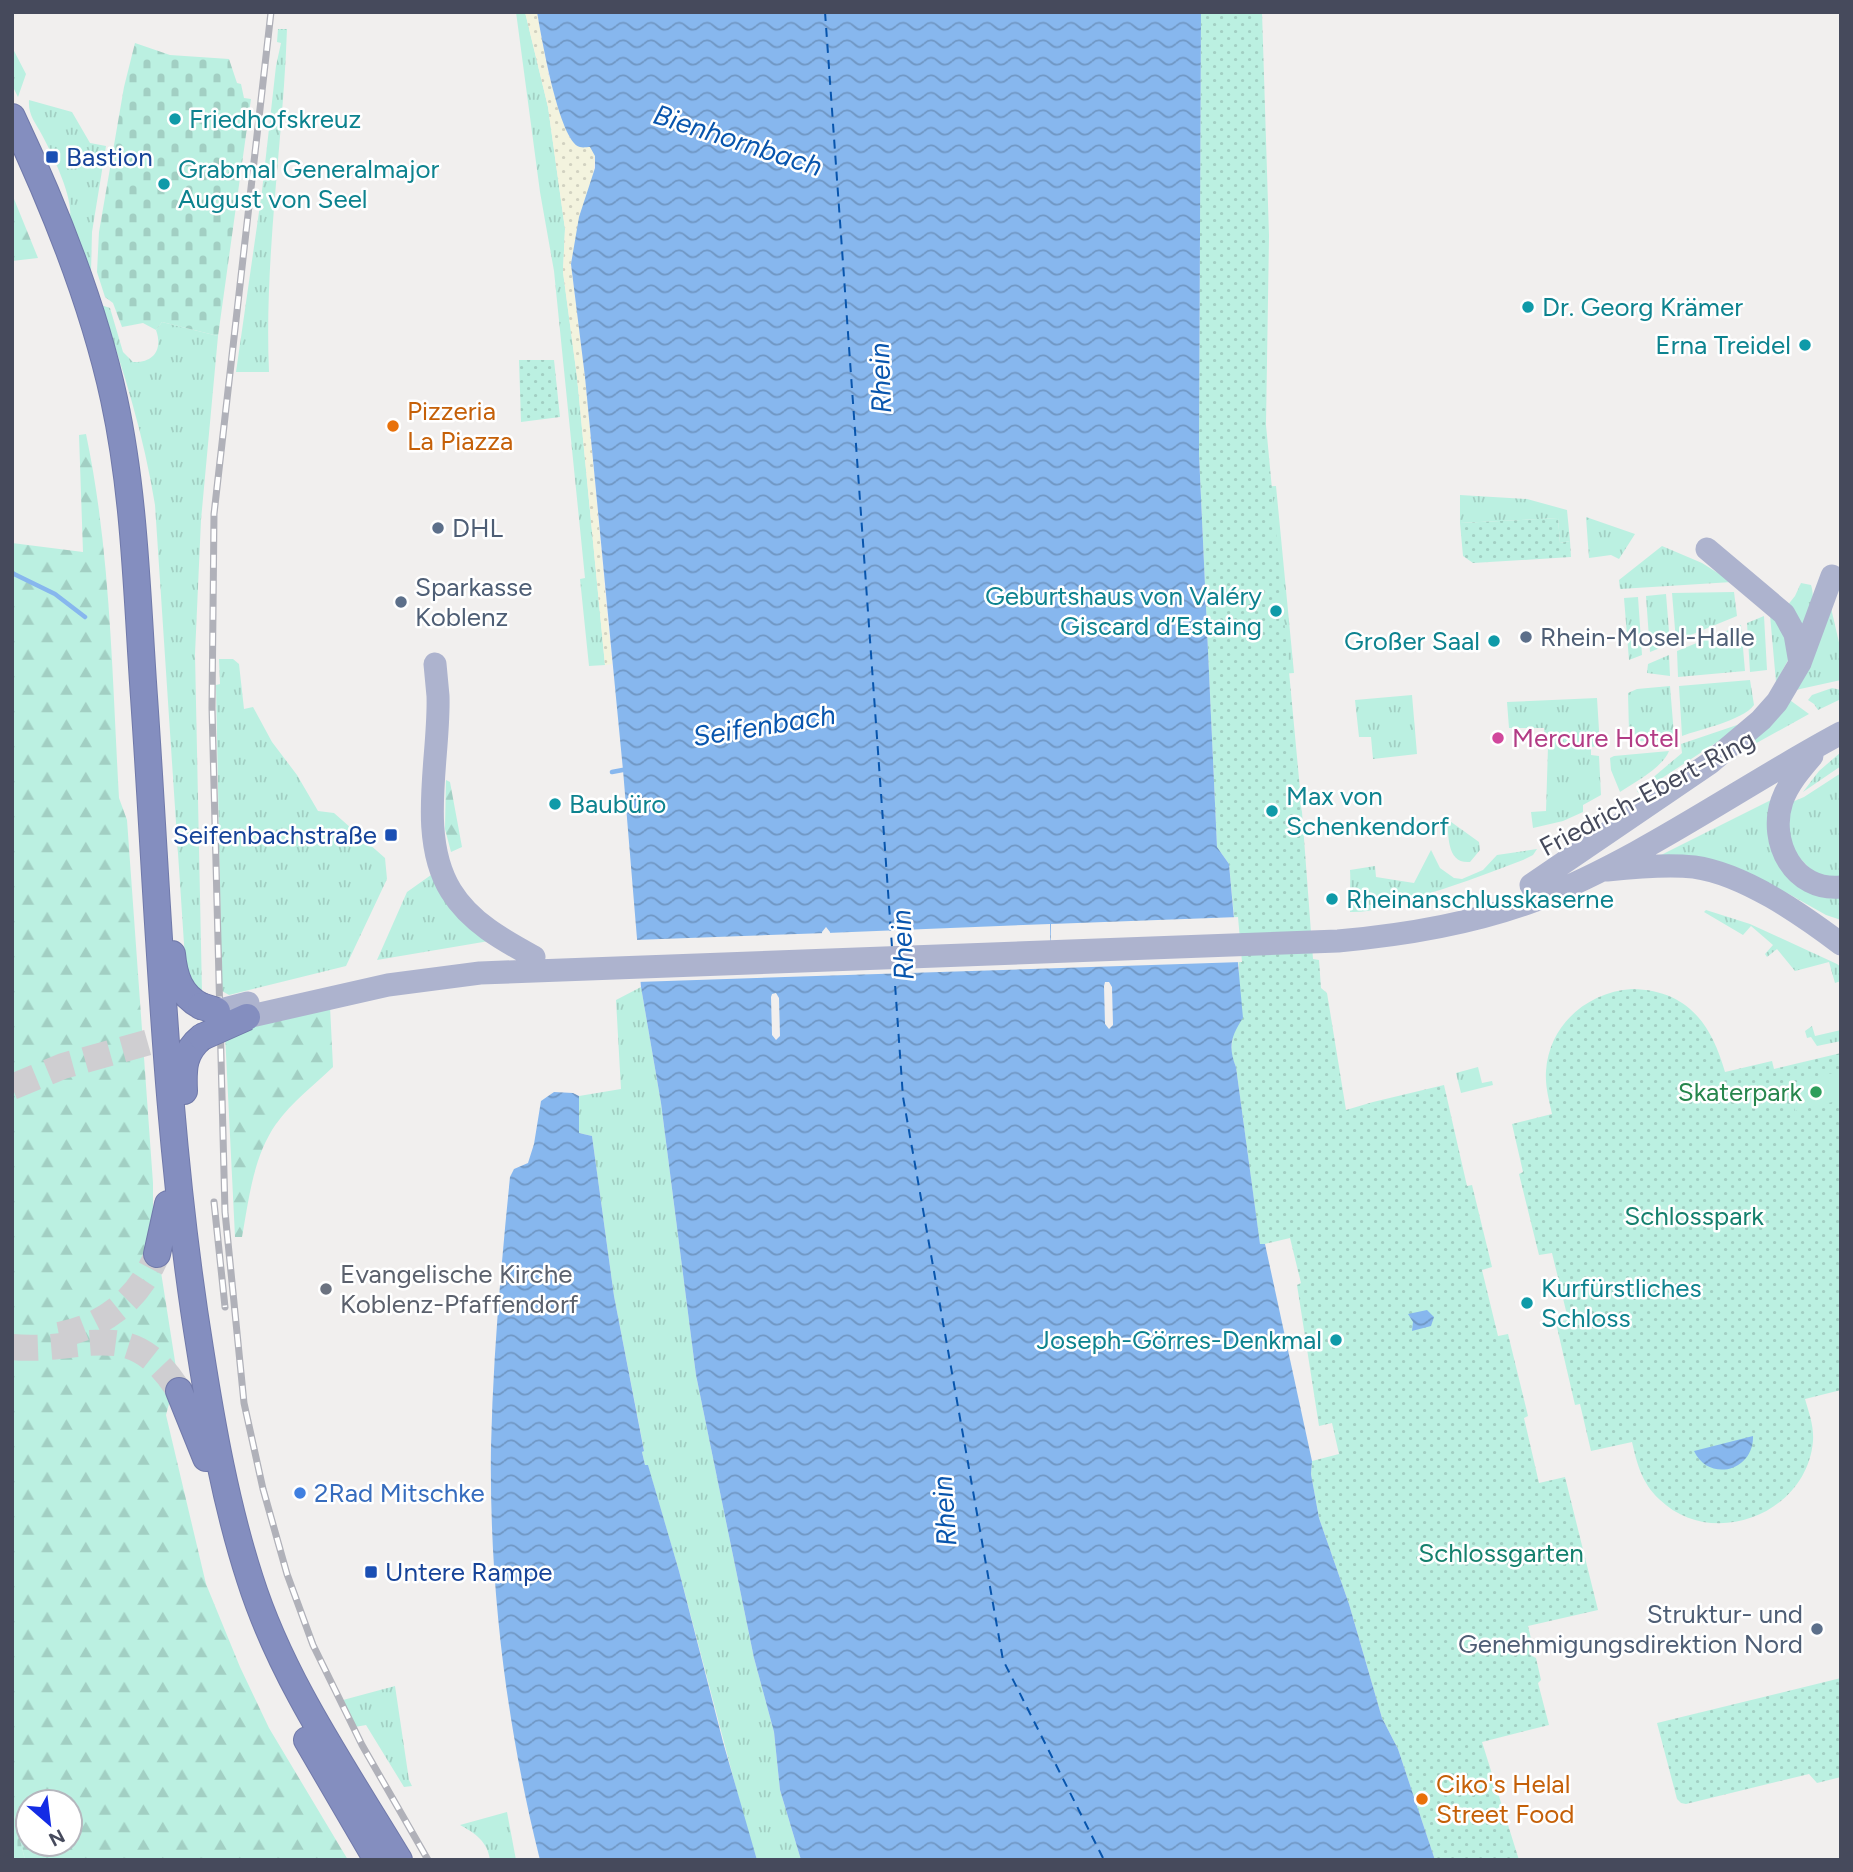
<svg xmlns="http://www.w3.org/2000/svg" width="1853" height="1872" viewBox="0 0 1853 1872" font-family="Figtree,sans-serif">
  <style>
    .grass { fill: url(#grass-tufts) }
    .forest { fill: url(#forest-firs); fill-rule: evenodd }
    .sand { fill: url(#sand-dots) }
    .cemetery { fill: url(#cemetery-stones) }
    .park { fill: url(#park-dots) }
    .pitch { fill: #bbf0e1 }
    .water { fill: url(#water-waves); fill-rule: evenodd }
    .pier { fill: #f1efee }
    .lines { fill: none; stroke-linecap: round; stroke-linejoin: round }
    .stream { stroke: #87b7ee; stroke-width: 4.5 }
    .ferry { stroke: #0855ad; stroke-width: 2; stroke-dasharray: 9 7; stroke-linecap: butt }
    .highway-tunnel { stroke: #cfced1; stroke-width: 26; stroke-dasharray: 26 13; stroke-linecap: butt }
    .highway-casing { stroke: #7079aa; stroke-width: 28 }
    .primary { stroke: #adb3ce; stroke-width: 23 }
    .highway { stroke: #848ebf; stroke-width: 26 }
    .rail-casing { stroke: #b0b1b9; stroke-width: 7 }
    .rail { stroke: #fff; stroke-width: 4.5; stroke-dasharray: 13; stroke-linecap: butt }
    .highway-bridge-casing { stroke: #7079aa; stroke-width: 28; stroke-linecap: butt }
    .primary-bridge { stroke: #adb3ce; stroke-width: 23 }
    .highway-bridge { stroke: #848ebf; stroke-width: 26 }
    .culture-dot { fill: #0f9aa8; stroke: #fff; stroke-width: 2.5 }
    .transit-dot { fill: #1a4fb4; stroke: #fff; stroke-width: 2.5 }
    .food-dot { fill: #e8710a; stroke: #fff; stroke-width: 2.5 }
    .service-dot { fill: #5c6f8a; stroke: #fff; stroke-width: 2.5 }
    .hotel-dot { fill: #d1479c; stroke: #fff; stroke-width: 2.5 }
    .leisure-dot { fill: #2e9e5b; stroke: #fff; stroke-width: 2.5 }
    .worship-dot { fill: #6b7280; stroke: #fff; stroke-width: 2.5 }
    .shop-dot { fill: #3f7fe0; stroke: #fff; stroke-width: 2.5 }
    .labels { text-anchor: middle; stroke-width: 5; stroke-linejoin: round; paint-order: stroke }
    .culture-label { font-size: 26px; fill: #0d838f; stroke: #fff; text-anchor: start }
    .transit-label { font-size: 26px; fill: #164399; stroke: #fff; text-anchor: start }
    .food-label { font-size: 26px; fill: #c56008; stroke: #fff; text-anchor: start }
    .service-label { font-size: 26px; fill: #4e5e75; stroke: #fff; text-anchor: start }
    .hotel-label { font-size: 26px; fill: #b23c85; stroke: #fff; text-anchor: start }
    .street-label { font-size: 26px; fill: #464a5c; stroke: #fff }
    .leisure-label { font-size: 26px; fill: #27864d; stroke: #fff; text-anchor: end }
    .park-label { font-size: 26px; fill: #14806d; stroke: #fff }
    .worship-label { font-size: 26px; fill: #5b616d; stroke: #fff; text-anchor: start }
    .shop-label { font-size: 26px; fill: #366cbe; stroke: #fff; text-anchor: start }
    .water-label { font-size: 28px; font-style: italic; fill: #0855ad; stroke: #fff }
  </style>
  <defs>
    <pattern id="grass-tufts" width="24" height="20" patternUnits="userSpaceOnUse" patternTransform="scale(1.75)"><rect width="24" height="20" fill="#bbf0e1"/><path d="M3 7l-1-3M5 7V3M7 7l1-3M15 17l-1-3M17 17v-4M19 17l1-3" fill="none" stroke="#a2cfc3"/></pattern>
    <pattern id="forest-firs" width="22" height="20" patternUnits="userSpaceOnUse" patternTransform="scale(1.75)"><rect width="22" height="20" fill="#bbf0e1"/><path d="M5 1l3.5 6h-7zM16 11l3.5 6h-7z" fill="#a2cfc3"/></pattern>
    <pattern id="sand-dots" width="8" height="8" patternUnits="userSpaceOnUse" patternTransform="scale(1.75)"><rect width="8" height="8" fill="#f3f3de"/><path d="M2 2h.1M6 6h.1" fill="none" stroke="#d2d2c1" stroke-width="1.8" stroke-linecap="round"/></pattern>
    <pattern id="cemetery-stones" width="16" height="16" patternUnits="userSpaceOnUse" patternTransform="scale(1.75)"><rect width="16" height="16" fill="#bbf0e1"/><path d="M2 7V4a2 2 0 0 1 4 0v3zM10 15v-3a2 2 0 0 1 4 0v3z" fill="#a2cfc3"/></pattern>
    <pattern id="park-dots" width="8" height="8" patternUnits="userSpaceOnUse" patternTransform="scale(1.75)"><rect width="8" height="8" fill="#bbf0e1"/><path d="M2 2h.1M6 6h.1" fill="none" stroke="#a2cfc3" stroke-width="1.8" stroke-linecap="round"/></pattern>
    <pattern id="water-waves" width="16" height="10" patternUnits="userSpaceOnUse" patternTransform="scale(1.75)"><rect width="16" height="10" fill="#87b7ee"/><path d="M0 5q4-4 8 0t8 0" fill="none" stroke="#7097c4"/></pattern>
  </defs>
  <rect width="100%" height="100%" fill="#f1efee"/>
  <path class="grass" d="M516,12H525L548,107L565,229L563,272L577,377L605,665L589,666L580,579L585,578L554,271L540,192Z
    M278,29H287C283,144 264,258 269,372H236L262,191L276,66L281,43L277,42Z
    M12,47L26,74L18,97L12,85Z
    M29,100L72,112L90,143L106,146L92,232L91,272L70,217C73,196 52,154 42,135C35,122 28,115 29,100Z
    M101,305L110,308L123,352L133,362C154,363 163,349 156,330L162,322L218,336L201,520L195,654L202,993L191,980L185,959L155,505C144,436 124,371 101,305Z
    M1276,486L1294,673L1280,674L1259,487Z
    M1460,495L1527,499L1567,510L1570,541L1560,543L1558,518L1460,523Z
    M1586,517L1635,534L1619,559L1611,555L1589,558Z
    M1662,546L1702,563L1732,582L1620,589L1619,580Z
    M1801,583L1811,585C1817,602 1806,625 1802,642L1787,606L1795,596Z
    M1734,592L1737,616L1676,641L1672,593Z
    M1666,594L1670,644L1650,652L1646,596Z
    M1638,597L1642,655L1629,660L1624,598Z
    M1831,608L1841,651V680L1791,691Z
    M1775,613L1792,653L1776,682L1770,615Z
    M1764,616L1767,670L1750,672L1747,623Z
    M1741,625L1745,671L1678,677L1677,651Z
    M1669,655L1670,676L1647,673L1648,664Z
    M219,659H233L239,664L244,709L253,707L272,742L297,775L318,811L334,813L385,858L387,879L346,966L229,995L222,991L216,685L220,684Z
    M1750,680L1754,705C1742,721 1700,729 1682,736L1679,686Z
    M1670,686L1674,735L1664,740L1639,741L1631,736L1629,732L1628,693L1637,689Z
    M1832,688L1841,690V699L1818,710L1814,704L1808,700L1812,695Z
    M1412,695L1417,754L1373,759L1371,737H1359L1355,700Z
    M1597,698L1600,746L1591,747V755L1599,756L1601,795L1583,805V812L1563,821L1533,828L1531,812L1546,811L1548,747L1542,746V741H1545L1544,728H1509L1507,702Z
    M1787,698L1809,714L1706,771Z
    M1743,723L1731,733L1639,793L1637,791L1682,753L1681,744Z
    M1669,751C1662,768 1635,782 1620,792L1611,770L1610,758L1614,756Z
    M1841,752V766L1803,792L1819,771Z
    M1841,773V880L1820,879L1788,846L1790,803L1804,797Z
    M1777,797L1772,840L1841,893V920L1826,915L1787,893L1661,855Z
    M1447,819L1479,842L1480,850L1470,862C1446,864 1449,835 1447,819Z
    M1537,849L1533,855L1523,860C1487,874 1451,887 1414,898C1395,904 1371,913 1350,912C1349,898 1351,884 1350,870L1375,866L1376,877L1414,883L1431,850L1440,868L1454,878L1462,879L1483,870L1497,855Z
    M431,875L442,897L489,941L377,960L407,892Z
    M1706,910L1750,924L1837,964L1841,967V981L1835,983L1829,962L1795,971L1777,949L1767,957L1765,954L1773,945L1751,926L1743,935L1704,912Z
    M641,987L661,1103L696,1375L754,1658L774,1732L780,1790L801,1860H757L745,1822L679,1571L648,1466L645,1465L642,1452L644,1450L614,1296L592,1136L579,1133V1096L621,1089L616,1000Z
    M1812,1026L1815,1036L1841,1030V1041L1817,1046L1811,1037L1807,1038L1805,1031Z
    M1478,1067L1482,1083L1492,1081L1493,1085L1461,1093L1456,1073Z
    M395,1686L409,1780L412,1786L404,1787L366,1725L355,1727L343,1700Z
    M507,1812L516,1860H490C488,1842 475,1833 460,1825Z"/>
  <path class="forest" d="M12,194L38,258L12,261Z
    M86,434C111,553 112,677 119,798L127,820L153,1183V1221L177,1374L166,1415L206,1584L240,1667L269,1728L348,1860H25L12,1807V543L83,552L79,435ZM28,1802H70V1844H28Z
    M446,780L450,782L462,847L451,852L445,829Z
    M330,1006L333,1067C314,1085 292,1102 276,1124C253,1157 249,1199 242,1237H235L225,1034Z"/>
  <path class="sand" d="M525,12H537L549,77L565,127L570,138L590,146L595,156L593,179L571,264L585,377L612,664L605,665L577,377L563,272L565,229L548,107Z"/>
  <path class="cemetery" d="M135,43L170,55L229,59L237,83L241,84L244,98L251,99L218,336L162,322L156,330L143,323L122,327L113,303L105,297L97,272L99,232L124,87Z
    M12,1807L25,1860H12Z"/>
  <path class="park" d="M1201,12H1262L1269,236L1266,425L1301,800L1300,802L1302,812L1313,959L1319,960L1321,988L1327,993L1346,1110L1373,1102L1444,1085L1467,1186L1472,1185L1492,1267L1482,1270L1498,1336L1508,1334L1528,1416L1524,1418L1539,1483L1565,1477L1598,1610L1528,1626L1533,1647L1531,1651L1532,1656L1536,1658L1541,1680L1538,1683L1549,1725L1482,1742L1519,1860H1435L1398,1749L1382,1718L1349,1604L1319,1518L1311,1474L1312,1461L1339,1454L1332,1423L1319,1426L1297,1285L1301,1283L1290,1238L1260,1245L1236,1067L1231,1055L1239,968L1229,864L1217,847L1199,454Z
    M519,360H554L560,417L521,422Z
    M1558,518L1560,543L1570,541L1571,557L1473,563L1463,556L1460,523Z
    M1632,989C1687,990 1711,1023 1725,1072L1772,1061L1774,1069L1841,1053V1390L1805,1399C1809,1413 1814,1426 1813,1441C1807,1514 1712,1551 1659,1499C1642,1483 1637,1464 1632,1442L1591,1451L1580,1404L1575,1405L1556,1323L1568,1319L1552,1253L1539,1255L1519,1174L1523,1172L1512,1124L1552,1114C1549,1100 1545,1086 1546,1071C1549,1025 1587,992 1632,989Z
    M1841,1678V1777L1817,1783L1809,1774L1686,1804L1681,1803L1677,1799L1657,1723Z"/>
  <path class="pitch" d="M1841,1071V1100L1795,1111L1789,1084Z"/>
  <path class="water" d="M537,12H1201L1199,454L1217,847L1229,864L1243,1018C1231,1036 1228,1047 1236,1067L1260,1244H1265L1312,1461L1311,1474L1319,1518L1349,1604L1382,1718L1398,1749L1435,1860H801L780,1790L774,1732L754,1658L696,1375L661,1103L641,987L623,770L585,377L571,264L579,217L595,168V156L590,147C587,147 583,148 580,147C559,142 541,34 537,12ZM826,927L830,932L831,971L824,970L822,932ZM1105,982H1109L1112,987L1113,1025L1109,1029L1105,1024L1104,986ZM776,993L779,998L780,1036L776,1040L772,1035L771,997L772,994Z
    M554,1092L573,1093L579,1096V1133L592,1136L614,1296L644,1451L642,1452L645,1465H648L679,1571L723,1742L757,1860H540L539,1856C506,1723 489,1584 491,1447C493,1356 501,1267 510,1177L514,1169L528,1163L534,1144L541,1101Z
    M1427,1310L1434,1317L1431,1326L1412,1331L1413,1322L1408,1314Z
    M1753,1436C1754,1471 1709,1483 1694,1451Z"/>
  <path class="pier" d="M1238,917L1242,962L637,982L634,940L826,933L828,971L827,933L1050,924L1051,963V924Z"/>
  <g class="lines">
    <path class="stream" d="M12,573L55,594L85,617
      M612,772L628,769"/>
    <path class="ferry" d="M825,12L892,947
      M894,970L903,1097L1003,1660L1104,1860"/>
    <path class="highway-tunnel" d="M12,1087L63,1066L175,1035
      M59,1335C105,1326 140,1298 157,1254
      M12,1347C84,1354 130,1313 179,1391"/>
    <g class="highway-casing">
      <path id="highway" d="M12,117C54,206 93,302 114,399C135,496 137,598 144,697C159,914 165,1133 200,1349C212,1426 226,1505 250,1579C282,1680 345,1770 399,1860
        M172,954C174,976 180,995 201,1006
        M184,1091C183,1069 183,1052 202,1037
        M157,1254L168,1204
        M179,1391L206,1458
        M307,1740L377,1860"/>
    </g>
    <path class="primary" d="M1707,549L1784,614L1795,634L1800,663
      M435,664C436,674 437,685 438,696C440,757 417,836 451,891C470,922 503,940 534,957
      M1812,756C1800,770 1788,784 1782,801C1768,842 1794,892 1841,887
      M1607,870C1635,867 1666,864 1694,867C1744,874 1801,914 1841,944
      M1531,885L1710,763L1761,720L1777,702L1800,663L1832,576
      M247,1017L388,985L480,973L1338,941C1405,935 1473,924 1536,900C1643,858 1740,787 1841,733"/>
    <use href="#highway" class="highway"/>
    <g class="rail-casing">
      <path id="rail" d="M271,12L214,514L212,708L225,1212L244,1403L263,1489L287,1574L313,1645L362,1745L428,1860
        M214,1202L225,1307"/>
    </g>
    <use href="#rail" class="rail"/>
    <g class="highway-bridge-casing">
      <path id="highway-bridge" d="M201,1006L217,1011
        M202,1037L247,1017"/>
    </g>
    <path class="primary-bridge" d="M217,1011L248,1003"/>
    <use href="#highway-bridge" class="highway-bridge"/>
  </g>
  <g class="culture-dot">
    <circle cx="175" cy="119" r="7"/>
    <circle cx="164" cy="184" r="7"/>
    <circle cx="1528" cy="307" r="7"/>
    <circle cx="1805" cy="345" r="7"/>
    <circle cx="1276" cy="611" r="7"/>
    <circle cx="1494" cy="641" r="7"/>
    <circle cx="555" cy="804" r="7"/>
    <circle cx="1272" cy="811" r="7"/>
    <circle cx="1332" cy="899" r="7"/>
    <circle cx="1527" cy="1303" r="7"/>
    <circle cx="1336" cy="1340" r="7"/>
  </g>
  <g class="transit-dot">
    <rect x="45" y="150" width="14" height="14" rx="3.5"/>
    <rect x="384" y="828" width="14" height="14" rx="3.5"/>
    <rect x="364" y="1565" width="14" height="14" rx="3.5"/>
  </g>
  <g class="food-dot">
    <circle cx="393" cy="426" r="7"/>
    <circle cx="1422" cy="1799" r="7"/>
  </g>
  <g class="service-dot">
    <circle cx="438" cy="528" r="7"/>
    <circle cx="401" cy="602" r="7"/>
    <circle cx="1526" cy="637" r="7"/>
    <circle cx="1817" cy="1629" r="7"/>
  </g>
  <circle class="hotel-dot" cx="1498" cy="738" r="7"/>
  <circle class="leisure-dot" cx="1816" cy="1092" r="7"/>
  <circle class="worship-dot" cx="326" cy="1289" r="7"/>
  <circle class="shop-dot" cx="300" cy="1493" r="7"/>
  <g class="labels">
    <g class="culture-label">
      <text x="189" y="128">Friedhofskreuz</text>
      <text x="178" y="178">Grabmal Generalmajor<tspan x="178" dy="30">August von Seel</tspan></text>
      <text x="1542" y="316">Dr. Georg Krämer</text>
      <text x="1791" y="354" text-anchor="end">Erna Treidel</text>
      <text x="1262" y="605" text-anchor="end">Geburtshaus von Valéry<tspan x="1262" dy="30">Giscard d’Estaing</tspan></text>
      <text x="1480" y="650" text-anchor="end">Großer Saal</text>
      <text x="1286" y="805">Max von<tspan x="1286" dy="30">Schenkendorf</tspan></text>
      <text x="569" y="813">Baubüro</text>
      <text x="1346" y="908">Rheinanschlusskaserne</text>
      <text x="1541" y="1297">Kurfürstliches<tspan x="1541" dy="30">Schloss</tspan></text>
      <text x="1322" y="1349" text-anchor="end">Joseph-Görres-Denkmal</text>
    </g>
    <g class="transit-label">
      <text x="66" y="166">Bastion</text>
      <text x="377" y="844" text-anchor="end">Seifenbachstraße</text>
      <text x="385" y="1581">Untere Rampe</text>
    </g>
    <g class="food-label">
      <text x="407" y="420">Pizzeria<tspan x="407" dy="30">La Piazza</tspan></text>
      <text x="1436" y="1793">Ciko's Helal<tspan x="1436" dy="30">Street Food</tspan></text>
    </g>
    <g class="service-label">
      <text x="452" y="537">DHL</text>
      <text x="415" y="596">Sparkasse<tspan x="415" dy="30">Koblenz</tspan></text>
      <text x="1540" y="646">Rhein-Mosel-Halle</text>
      <text x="1803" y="1623" text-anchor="end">Struktur- und<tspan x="1803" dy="30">Genehmigungsdirektion Nord</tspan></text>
    </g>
    <g class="hotel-label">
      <text x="1512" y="747">Mercure Hotel</text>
    </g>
    <g class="street-label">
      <text transform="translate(1647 793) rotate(-28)" y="9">Friedrich-Ebert-Ring</text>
    </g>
    <g class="leisure-label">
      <text x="1802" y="1101">Skaterpark</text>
    </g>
    <g class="park-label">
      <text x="1694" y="1225">Schlosspark</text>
      <text x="1501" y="1562">Schlossgarten</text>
    </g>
    <g class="worship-label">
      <text x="340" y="1283">Evangelische Kirche<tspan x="340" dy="30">Koblenz-Pfaffendorf</tspan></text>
    </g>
    <g class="shop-label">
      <text x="314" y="1502">2Rad Mitschke</text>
    </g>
    <g class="water-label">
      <text transform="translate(738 140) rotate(18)" y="10">Bienhornbach</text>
      <text transform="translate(880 378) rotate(-92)" y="10">Rhein</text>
      <text transform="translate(764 725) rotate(-9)" y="10">Seifenbach</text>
      <text transform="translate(902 945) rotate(-93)" y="10">Rhein</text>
      <text transform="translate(944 1511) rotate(-94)" y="10">Rhein</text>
    </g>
  </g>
  <rect width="1853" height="1872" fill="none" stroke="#464a5c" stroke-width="28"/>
  <g transform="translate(49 1823) rotate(152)"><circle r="33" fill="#ffffff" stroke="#b5b7be" stroke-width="2"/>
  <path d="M0-5L12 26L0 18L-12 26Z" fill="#142ce5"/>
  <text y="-10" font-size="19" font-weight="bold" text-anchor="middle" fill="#464a5c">N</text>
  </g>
</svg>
